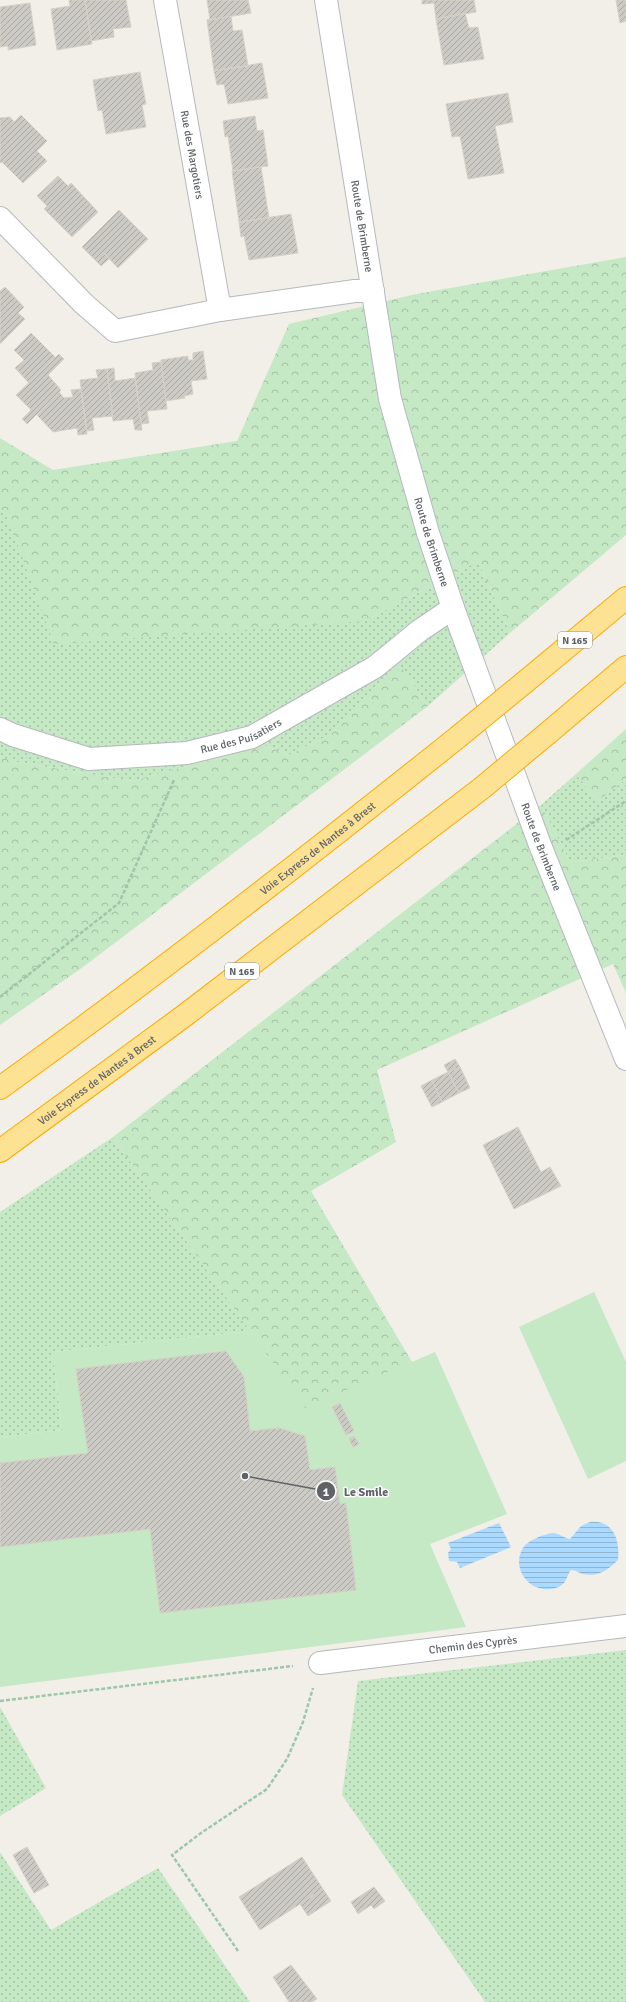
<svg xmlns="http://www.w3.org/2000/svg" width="626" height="2002" viewBox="0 0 626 2002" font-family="Signika,sans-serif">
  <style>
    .grass { fill: url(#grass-dots) }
    .forest { fill: url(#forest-crowns) }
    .garden { fill: #c5e8c5 }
    .water { fill: url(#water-rules) }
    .building { fill: url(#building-hatch); stroke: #d6d1c6 }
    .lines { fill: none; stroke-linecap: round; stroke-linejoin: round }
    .street-casing { stroke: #b5b8bc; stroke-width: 24 }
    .secondary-casing { stroke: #b6babf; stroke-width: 24 }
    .highway-casing { stroke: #f9ab00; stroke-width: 24 }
    .path { stroke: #9cc7a9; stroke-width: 2.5; stroke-dasharray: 4 2; stroke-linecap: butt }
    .street { stroke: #fff; stroke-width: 22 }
    .secondary { stroke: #fff; stroke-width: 22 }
    .highway { stroke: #fde293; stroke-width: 22 }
    .highway-bridge-casing { stroke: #f9ab00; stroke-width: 24; stroke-linecap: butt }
    .highway-bridge { stroke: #fde293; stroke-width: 22 }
    .labels { text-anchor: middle; stroke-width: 3; stroke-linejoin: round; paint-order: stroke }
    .shield { fill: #fff; stroke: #8f9295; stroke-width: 1 }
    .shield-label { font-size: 10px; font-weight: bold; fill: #5f6368 }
    .street-label { font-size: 11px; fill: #5f6368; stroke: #fff }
    .leader { fill: none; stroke: #5f6368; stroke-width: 1.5 }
    .callout-dot { fill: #5f6368; stroke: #fff; stroke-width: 1.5 }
    .mark-label { font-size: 12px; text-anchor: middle; font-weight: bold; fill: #fff }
    .callout-label { font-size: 12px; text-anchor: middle; font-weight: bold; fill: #5f6368; stroke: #fff; stroke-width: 3; stroke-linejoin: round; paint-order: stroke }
  </style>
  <defs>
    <pattern id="grass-dots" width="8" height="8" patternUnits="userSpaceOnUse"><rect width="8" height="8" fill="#c5e8c5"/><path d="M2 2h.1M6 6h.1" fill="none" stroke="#a3c0a4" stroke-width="1.8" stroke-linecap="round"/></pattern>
    <pattern id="forest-crowns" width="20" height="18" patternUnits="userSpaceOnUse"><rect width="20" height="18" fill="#c5e8c5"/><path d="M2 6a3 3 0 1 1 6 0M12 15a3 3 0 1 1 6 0" fill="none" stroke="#a3c0a4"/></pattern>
    <pattern id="water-rules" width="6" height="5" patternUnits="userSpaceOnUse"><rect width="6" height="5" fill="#aadaff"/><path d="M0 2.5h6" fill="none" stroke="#8eb4d2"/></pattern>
    <pattern id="building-hatch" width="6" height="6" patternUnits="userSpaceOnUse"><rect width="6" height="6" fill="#cccac5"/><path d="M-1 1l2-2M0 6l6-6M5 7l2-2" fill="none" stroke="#a9a8a4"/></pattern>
  </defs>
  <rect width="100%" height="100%" fill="#f1efe8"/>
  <path class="grass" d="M0,509L8,519L365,621L478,561L510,633L428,706L401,667L331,734L289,755L264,745L132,781L11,761L0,756Z
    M576,774L598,801L626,779V855L570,862L541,805Z
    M113,1137L250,1331L53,1352L62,1430L0,1437V1212Z
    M626,1650V2002H485L342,1795L358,1681Z
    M0,1707L46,1788L0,1816Z
    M0,1852L51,1930L158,1868L250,2002H0Z"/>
  <path class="forest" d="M626,257V535L510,633L478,561L365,621L54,644L8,519L0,509V438L53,470L237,441L289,324L416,294Z
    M401,666L428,706L83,967L0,1025V756L11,761L132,781L264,745L289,755L331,734Z
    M626,729V779L598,801L576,774Z
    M541,805L570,862L626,855V993L613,964L377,1070L396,1142L311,1191L412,1362L305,1409L113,1137Z"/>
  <path class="garden" d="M594,1292L626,1362V1461L588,1479L519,1327Z
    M250,1331L305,1408L435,1352L507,1514L430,1544L466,1627L0,1687V1437L62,1430L53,1352Z"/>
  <path class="water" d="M590,1522C614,1520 620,1540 618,1560C608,1570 599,1577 583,1574C579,1573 576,1570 571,1570C568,1573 567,1579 564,1583C560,1587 555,1589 550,1589C528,1592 511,1567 523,1548C528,1540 544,1534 553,1533C558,1533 565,1538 570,1539L581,1526Z
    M499,1523L511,1547L460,1568L457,1562L449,1561L448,1553L451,1549L448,1543Z"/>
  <path class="building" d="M69,0H85L92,44L57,50L51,9L70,6Z
    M85,0H126L131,27L113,29L114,37L91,41Z
    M207,0H248L251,13L210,20Z
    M422,0H474L476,12L436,19L434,3L422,4Z
    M616,0H626V21L620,23Z
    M30,3L36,45L8,50V46L0,47V7Z
    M465,13L469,28L478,27L484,59L444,65L436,19Z
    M231,16L233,31L242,30L248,66L214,71L207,20Z
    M262,63L268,98L228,104L224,84L217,85L214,71Z
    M140,72L146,104L142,105L146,127L106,134L102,110L98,111L93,80Z
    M508,93L513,122L495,126L504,173L468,179L460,136L452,137L446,104Z
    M21,115L47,141L37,151L47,161L23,183L2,162L0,163V118L10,117L14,122Z
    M255,116L257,131L263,130L268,166L233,171L228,136L225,137L223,121Z
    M261,167L269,218L239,222L232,171Z
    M58,176L68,186L71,183L98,212L72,237L44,209L47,206L37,196Z
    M119,210L148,239L118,268L103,252L95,260L82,247Z
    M291,214L298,253L249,260L244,236L241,237L239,222Z
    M103,252L109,259L101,266L95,260Z
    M5,287L24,307L18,313L25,319L0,344V291Z
    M31,333L55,357L29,383L15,368L24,360L14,350Z
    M203,351L207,379L191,381L193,394L184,396L185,398L166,401L161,360L188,356V360H193V353Z
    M59,354L64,359L48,375L61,390L27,424L22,419L31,410L16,395Z
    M161,362L167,409L147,411L149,423L141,424L135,373L153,370L152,363Z
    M114,368L115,381L135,378L142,430H135L133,419L113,421L107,369Z
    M107,369L113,416L92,418L94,430L87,431L80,380L98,378L96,370Z
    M81,389L87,434L78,435L77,428L53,432L37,415L59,392L64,398L73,397L71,390Z
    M455,1059L460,1067L448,1072L444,1065Z
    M460,1067L470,1088L459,1093L448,1072Z
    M448,1072L459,1093L442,1102L432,1080Z
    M432,1080L442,1102L432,1107L421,1086Z
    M518,1127L541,1172L550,1167L561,1186L514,1209L483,1145Z
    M226,1351L244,1377L250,1431L279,1428L305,1436L310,1470L335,1467L340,1504L346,1503L356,1590L160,1613L150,1529L0,1547V1463L88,1453L76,1369Z
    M340,1403L354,1431L346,1435L332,1407Z
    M354,1436L359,1444L353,1447L349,1439Z
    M27,1847L49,1885L34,1893L13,1855Z
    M302,1857L323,1889L260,1930L239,1897Z
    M374,1887L385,1901L374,1909L371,1905L358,1914L351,1902Z
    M323,1889L331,1901L308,1916L300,1904Z
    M291,1965L317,1999L312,2002H289L273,1977Z"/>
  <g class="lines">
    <g class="street-casing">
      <g id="street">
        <path id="s1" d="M165,0L220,310"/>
        <path d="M0,218L84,304L115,331L220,310L355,291H373"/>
        <path id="s2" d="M0,729L13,735L89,759L187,753L252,737L375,667L419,631L453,608"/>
        <path id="s3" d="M320,1663L626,1626"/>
      </g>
    </g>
    <g class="secondary-casing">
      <g id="secondary">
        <path id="s4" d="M326,0L390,399L428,533L453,608L540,845L626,1059"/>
      </g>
    </g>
    <g class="highway-casing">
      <g id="highway">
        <path d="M525,682L626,598"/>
        <path d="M548,733L626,667"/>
        <path id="s5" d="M0,1088C156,976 308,857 458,737"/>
        <path id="s6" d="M0,1151L184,1016L482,788"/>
      </g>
    </g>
    <path class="path" d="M566,840L626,801
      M0,997L119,903L174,780
      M0,1701L293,1666
      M238,1951L172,1855L201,1833L267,1789L287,1759L303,1722L313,1688"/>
    <use href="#street" class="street"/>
    <use href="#secondary" class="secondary"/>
    <use href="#highway" class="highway"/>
    <g class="highway-bridge-casing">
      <path id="highway-bridge" d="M458,737L525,682
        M482,788L548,733"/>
    </g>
    <use href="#highway-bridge" class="highway-bridge"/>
  </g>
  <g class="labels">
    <g class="shield">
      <rect x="558" y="632" width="34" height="16" rx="3"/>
      <rect x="225" y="963" width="34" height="16" rx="3"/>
    </g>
    <g class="shield-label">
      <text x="575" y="644">N 165</text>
      <text x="242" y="975">N 165</text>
    </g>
    <g class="street-label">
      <text dy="4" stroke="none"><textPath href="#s1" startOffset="157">Rue des Margotiers</textPath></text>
      <text dy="4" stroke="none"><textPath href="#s4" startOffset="229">Route de Brimberne</textPath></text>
      <text dy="4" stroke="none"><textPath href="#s4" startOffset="553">Route de Brimberne</textPath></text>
      <text dy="4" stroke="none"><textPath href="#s2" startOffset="249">Rue des Puisatiers</textPath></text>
      <text dy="4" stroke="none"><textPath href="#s4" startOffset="877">Route de Brimberne</textPath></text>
      <text dy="4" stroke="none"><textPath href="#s5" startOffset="398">Voie Express de Nantes à Brest</textPath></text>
      <text dy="4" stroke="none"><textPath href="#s6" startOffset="120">Voie Express de Nantes à Brest</textPath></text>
      <text dy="4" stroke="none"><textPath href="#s3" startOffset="154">Chemin des Cyprès</textPath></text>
    </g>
  </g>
  <path class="leader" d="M245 1476L326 1491"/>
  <g class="callout-dot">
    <circle cx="245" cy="1476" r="4"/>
    <circle cx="326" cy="1491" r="10"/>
  </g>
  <g class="mark-label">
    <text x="326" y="1496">1</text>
  </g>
  <g class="callout-label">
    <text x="366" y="1496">Le Smile</text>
  </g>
</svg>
